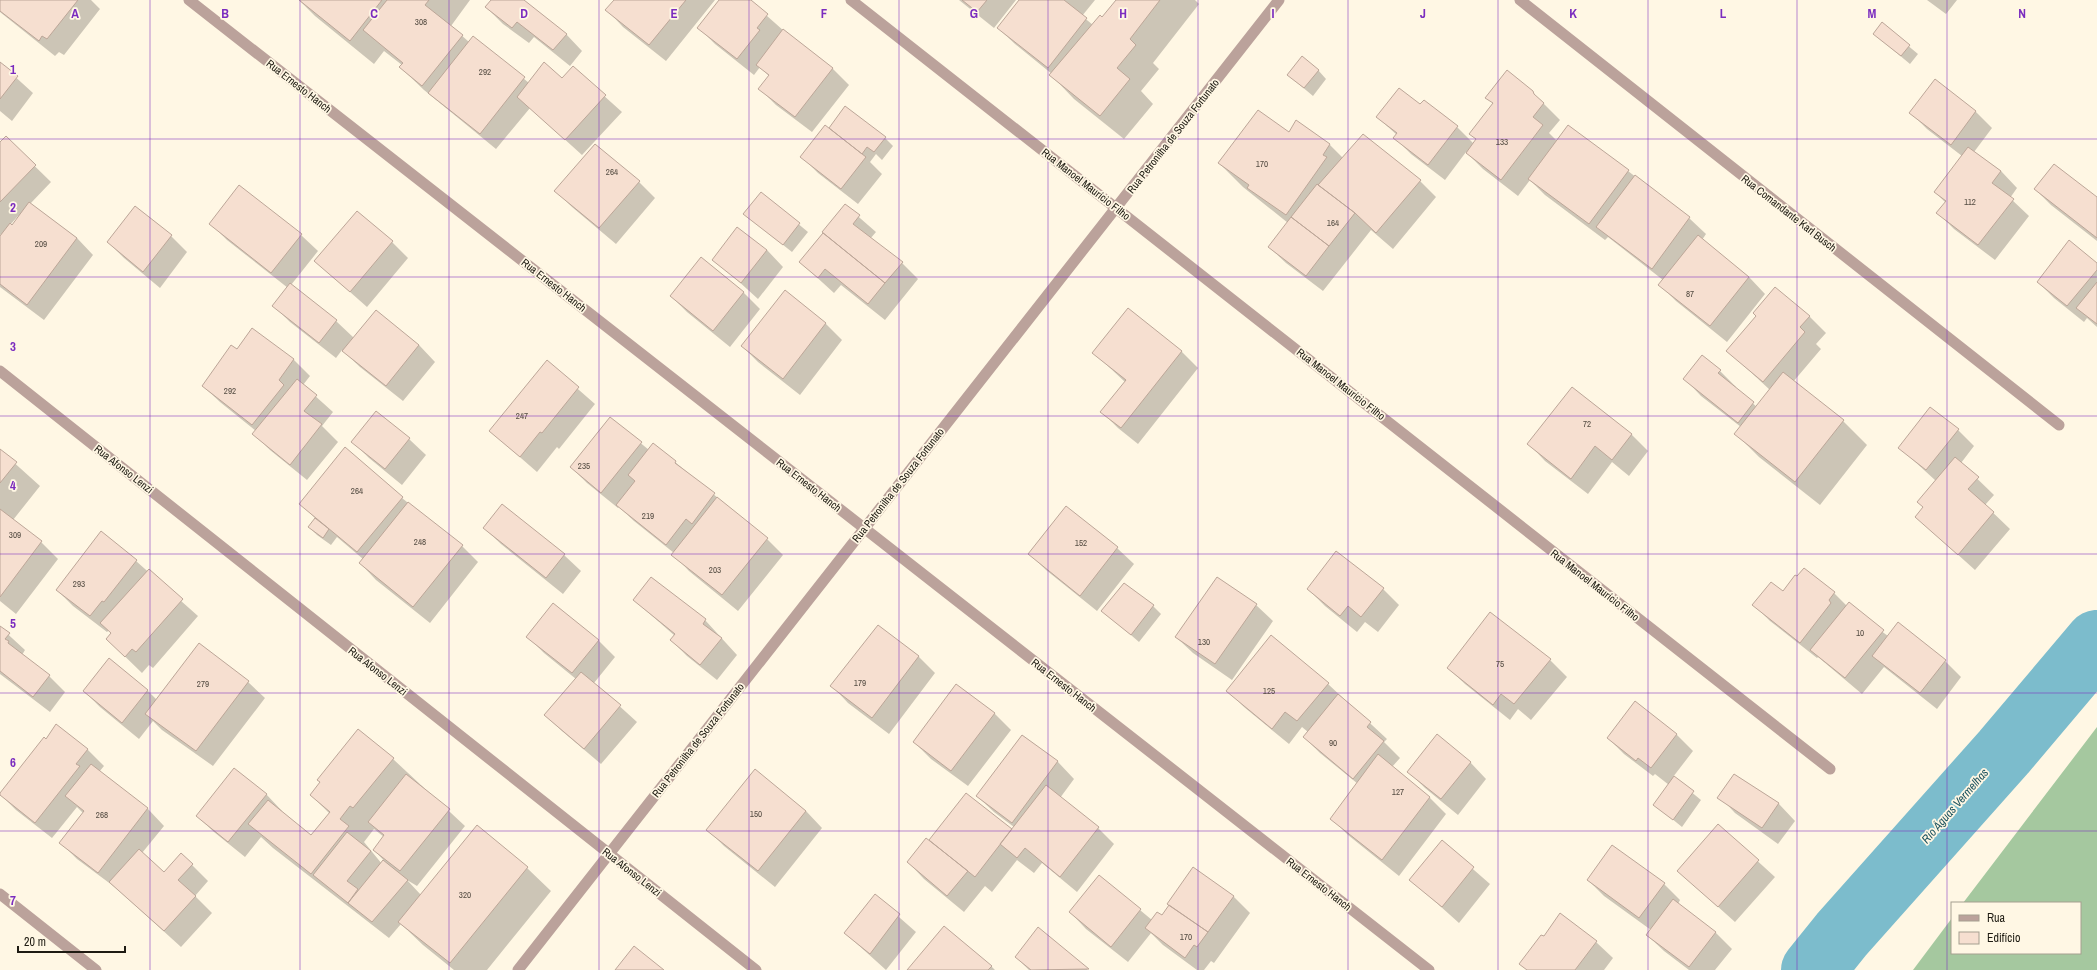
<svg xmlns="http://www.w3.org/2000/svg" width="2097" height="970" viewBox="0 0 2097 970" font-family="'Archivo Narrow',sans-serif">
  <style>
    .forest { fill: #a5c89f }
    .shadow { fill: #0003; fill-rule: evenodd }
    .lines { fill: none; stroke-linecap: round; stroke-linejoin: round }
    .river { stroke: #7cbccc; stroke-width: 64 }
    .building { fill: #f6dfd0; stroke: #bca698 }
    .minor { stroke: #bba29b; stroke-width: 11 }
    .grid { fill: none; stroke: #7b2cbf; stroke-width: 1; stroke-opacity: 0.55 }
    .labels { text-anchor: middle; stroke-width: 3.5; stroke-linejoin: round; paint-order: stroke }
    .number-label { font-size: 9px; fill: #544c42 }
    .street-label { font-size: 11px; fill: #1e1b12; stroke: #fff7e4 }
    .water-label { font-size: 12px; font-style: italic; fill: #1d535f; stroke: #fff7e4 }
    .grid-label { font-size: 13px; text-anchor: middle; font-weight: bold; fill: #7b2cbf; stroke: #fff7e4; stroke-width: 3.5; stroke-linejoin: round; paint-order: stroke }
  </style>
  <rect width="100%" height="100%" fill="#fff7e4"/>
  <path class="forest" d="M2097,727V970H1913L1952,918V953H2080V903H1963Z"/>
  <path class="shadow" d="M0,0H91L100,9L64,55L59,52L55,56L0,12Z
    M299,0H470L451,26L469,42L473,37L529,83L562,80L573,68L622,112L582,155L530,108L496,149L424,90L400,67L402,65L384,51L374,64L315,16Z
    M492,0H522L566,34L582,51L570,66L534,37L529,43L503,24L486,7Z
    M615,0H715L666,61L623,27L607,10Z
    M721,0H749L784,31L833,69L849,85L812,132L776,105L760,89L769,76L760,67L754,75L715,44L699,28Z
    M959,0H1016L994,28Z
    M1020,0H1095L1082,16L1093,25L1102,18L1117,0H1195L1199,4L1153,63L1159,69L1141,91L1153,104L1124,139L1074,99L1051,75L1052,74L1015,44L998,28Z
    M1927,0H1957L1946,14Z
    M1882,24L1918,54L1910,64L1874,34Z
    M0,63L33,93L12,121L0,111Z
    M1318,70L1326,79L1313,96L1288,75Z
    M1532,92L1560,120L1549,133L1557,141L1628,171L1689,218L1706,234L1702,240L1749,277L1765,294L1727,342L1676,301L1660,285L1663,280L1608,237L1605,240L1545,195L1530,180L1518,196L1483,169L1466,152L1445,180L1411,154L1395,138L1397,135L1377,117L1421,106L1457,127L1474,144L1477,140L1471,134L1494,104L1487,97Z
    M1975,111L1992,128L1974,152L2001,171L2017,188L2010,198L2029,216L1995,260L1954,229L1938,213L1946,203L1935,192L1962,156L1927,129L1911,113Z
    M1297,122L1330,145L1343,158L1420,181L1436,197L1393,249L1371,230L1323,291L1286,263L1269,247L1288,223L1243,187L1219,163L1289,133Z
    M830,128L885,138L893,146L882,160L876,154L870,162L882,174L858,204L818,173L802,157L834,134Z
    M6,138L51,182L30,204L77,238L93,255L44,320L0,287V237L2,234L0,235V144ZM18,216L19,217L12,226L10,225Z
    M639,182L655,198L616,244L572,207L556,191Z
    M239,187L301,235L318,251L291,285L336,321L354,338L419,345L435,362L403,401L360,367L342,350L336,358L290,322L274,306L288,288L227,240L211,224Z
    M2035,189L2097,199V241L2051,205Z
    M761,193L808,232L792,252L744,214Z
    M845,205L876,232L870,239L902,263L918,279L885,320L841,285L834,293L800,262Z
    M171,236L187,252L160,288L124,258L108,242Z
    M392,242L408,258L367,307L315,261Z
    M767,250L783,267L758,299L714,259Z
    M701,258L744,293L760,309L730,347L687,312L671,296Z
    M2097,264V327L2087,318L2084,322L2054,298L2038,282Z
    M785,291L826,324L842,340L800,395L758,362L742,346Z
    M1809,316L1826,333L1816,344L1821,349L1793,382L1843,421L1867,445L1820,505L1759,457L1736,434L1741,427L1701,396L1685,379L1720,371L1736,387L1735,388L1757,407L1770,390L1727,350Z
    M252,329L294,360L310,376L303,385L333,412L322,426L338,442L307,480L270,450L254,434L256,431L220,402L203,386L237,350Z
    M1181,351L1198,368L1138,444L1118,428L1102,412L1125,382L1093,352Z
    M547,362L595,404L559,449L557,447L537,472L490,431Z
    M1572,388L1632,435L1648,451L1629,476L1612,462L1588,494L1545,461L1529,444Z
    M610,418L649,450L675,462L767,539L783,555L738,611L689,571L673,554L674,553L634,521L619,507L618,508L587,483L571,467Z
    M1958,430L1974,446L1961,463L1994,495L1985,505L2010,529L1975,570L1916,517L1924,508L1936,481L1900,448Z
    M409,439L426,455L402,485L369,458L353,442Z
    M0,450L40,486L13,520L41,542L58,559L16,614L0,601Z
    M402,498L462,546L478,562L430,623L376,580L360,563L363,559L337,537L331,545L317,535L309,527L316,519L301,504Z
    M502,505L564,555L581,571L563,594L501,544L484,528Z
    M1066,507L1117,548L1134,564L1097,611L1046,570L1029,553Z
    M136,561L198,616L153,668L149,665L142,673L107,639L112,633L109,630L107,632L73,606L57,590Z
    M652,578L705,620L737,655L717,680L687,656L671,640L675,636L634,600Z
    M1798,578L1834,593L1847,606L1888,636L1945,661L1961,677L1937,709L1884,667L1862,694L1818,657L1817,658L1770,621L1754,605L1783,592Z
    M1308,589H1383L1399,605L1378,632L1365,622L1357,632L1325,606Z
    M553,604L599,641L615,657L594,683L637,722L601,764L562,731L545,715L576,679L544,653L527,636Z
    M1256,605L1273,621L1232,680L1193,653L1176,637Z
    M1153,606L1161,614L1139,642L1103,611Z
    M1490,614L1550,660L1567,677L1531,720L1518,709L1510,720L1465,684L1448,668Z
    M878,626L919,657L935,673L889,734L848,703L832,686Z
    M0,627L25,650L22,655L49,676L65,692L50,712L0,674Z
    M1271,637L1328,684L1387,739L1384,742L1400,758L1392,767L1429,797L1446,814L1399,876L1348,835L1332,819L1358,784L1320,753L1304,737L1308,732L1302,727L1289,744L1244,707L1228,691Z
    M199,644L248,682L265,698L213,766L162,730L153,721L139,739L100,707L84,691L147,690L157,700Z
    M1636,703L1677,735L1693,751L1673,777L1701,800L1682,827L1655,805L1669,785L1655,774L1653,776L1624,754L1608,738Z
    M994,713L1011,730L968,786L931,759L914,742Z
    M358,730L393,759L465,826L417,886L407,880L421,895L527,868L551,891L487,970H454L423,945L401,924L389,938L273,848L261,837L245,857L214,832L197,816L266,794L282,811L281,812L311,837L330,814L311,795ZM374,829L384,837L374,850L388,865L382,864L364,842Z
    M1022,735L1058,762L1074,779L1060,798L1098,828L1114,844L1077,892L1042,863L1034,873L1017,860L992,892L985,886L964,912L924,879L908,862L929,841L966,794L1012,830L1014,827L994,812L977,796Z
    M87,749L104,766L99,772L148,809L164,826L142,853L164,873L192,865L208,881L195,896L212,913L181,947L116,888L77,859L61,843L83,813L77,807L52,838L16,810L0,794Z
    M1470,762L1486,779L1458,815L1425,788L1409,772Z
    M755,771L806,811L822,828L775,887L724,846L708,830Z
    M1735,775L1779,804L1795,821L1778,844L1735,813L1719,796Z
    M1718,825L1775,877L1735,922L1678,871Z
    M1442,842L1490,884L1459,923L1411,880Z
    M1193,868L1234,897L1250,913L1214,963L1211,961L1204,970H1197L1163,945L1151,933L1128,962L1086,929L1070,912L1099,876L1152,920L1162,916Z
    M1588,880L1664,884L1680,900L1678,904L1715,932L1732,949L1715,970H1689L1664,951L1647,935L1651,930L1604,896Z
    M875,896L916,932L886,970L845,933Z
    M1038,928L1088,970H1029L1016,957Z
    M1544,938L1596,942L1613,958L1604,970H1527L1521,964Z
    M991,966L995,970H908Z"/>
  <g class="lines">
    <path class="river" d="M1813,970L1842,934L2004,752L2097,642"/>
  </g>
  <path class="building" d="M0,0H78L47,39L42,36L39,41L0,11Z
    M299,0H382L350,41Z
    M387,0H429L425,5L463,35L422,86L399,67L403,63L363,30Z
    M491,0H524L567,34L553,50L517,22L512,28L485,7Z
    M614,0H686L649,45L605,10Z
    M719,0H751L768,14L757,28L760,30L737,59L697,28Z
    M962,0H987L977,12Z
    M1019,0H1064L1087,18L1048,68L997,28Z
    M1116,0H1160L1130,39L1136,45L1117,68L1130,79L1100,116L1049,75L1100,15L1102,17Z
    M1882,22L1910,45L1901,56L1873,34Z
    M783,29L833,68L795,117L758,89L769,75L756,65Z
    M473,36L525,77L480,134L428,93Z
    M1302,56L1319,70L1304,88L1287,75Z
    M0,62L18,76L0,99Z
    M544,62L562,78L573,66L606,95L565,140L517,97Z
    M1507,70L1533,91L1534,94L1544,103L1533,117L1543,125L1501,180L1466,153L1476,139L1469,134L1493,103L1485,98Z
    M1935,79L1976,111L1951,145L1909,113Z
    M1399,88L1420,104L1424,100L1458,126L1428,165L1393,138L1397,133L1376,117Z
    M845,106L886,137L874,152L867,147L862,154L829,128Z
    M1258,110L1289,132L1296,120L1330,144L1323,155L1327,157L1286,215L1247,188L1249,185L1218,163Z
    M825,125L866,157L841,189L800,157Z
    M1568,125L1629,170L1589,224L1528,179Z
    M1363,134L1421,180L1376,233L1355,213L1318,185Z
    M6,136L36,165L0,202V142Z
    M595,144L640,181L599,228L554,191Z
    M1968,147L2001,171L1992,183L2014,199L1978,245L1936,213L1946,201L1934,192Z
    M2054,164L2097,197V238L2034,189Z
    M1635,175L1690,217L1652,269L1596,227Z
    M1317,184L1355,213L1329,246L1291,217Z
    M239,185L302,234L271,273L209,224Z
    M761,192L800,223L783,245L743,214Z
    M29,202L77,238L27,305L0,284V236L10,223L12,225Z
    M845,204L860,215L853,224L903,262L885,283L822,232Z
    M135,206L172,235L143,272L107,242Z
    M357,211L393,241L350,292L314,261Z
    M1291,217L1329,246L1306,276L1268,247Z
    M737,227L767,250L741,283L712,260Z
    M823,233L885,283L868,304L825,269L818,278L799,262Z
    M1698,235L1749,277L1710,326L1658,285Z
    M2069,240L2097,263V270L2067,306L2037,282Z
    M701,257L744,292L713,331L670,296Z
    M2097,282V324L2076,308Z
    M290,283L337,320L319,343L272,306Z
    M1775,287L1810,316L1800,327L1805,332L1763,382L1726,351L1756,316L1753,313Z
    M785,290L826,323L783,379L741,346Z
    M1128,308L1182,351L1121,428L1100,412L1126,380L1092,353Z
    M376,310L419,345L386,386L342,351Z
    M252,328L294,359L279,380L284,385L252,425L202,386L231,345L237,349Z
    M1702,355L1721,370L1718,373L1754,402L1738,423L1683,379Z
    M547,360L579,387L542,433L540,432L520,457L489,431Z
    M1783,372L1844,420L1795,482L1734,434Z
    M297,379L317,395L304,411L322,424L290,465L252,434Z
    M1572,387L1632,434L1612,460L1595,446L1571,479L1527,444Z
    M1930,407L1959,429L1926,470L1898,448Z
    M376,411L410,438L385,469L351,442Z
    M610,417L642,442L601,493L570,467Z
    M653,443L676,461L675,463L715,493L692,524L686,519L666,545L616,505L635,481L628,475Z
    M345,447L403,497L357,552L299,504Z
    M0,449L17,462L0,483Z
    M1955,457L1979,477L1968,489L1994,512L1958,555L1915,517L1923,507L1917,502Z
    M717,497L768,538L722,595L671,555Z
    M408,502L463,545L413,607L359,563Z
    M502,504L565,554L546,578L483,528Z
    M1066,506L1118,547L1080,596L1028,554Z
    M0,509L42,541L0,597Z
    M315,518L329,529L323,538L308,527Z
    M101,531L137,560L104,602L102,601L90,616L56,590Z
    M1336,551L1384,588L1361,617L1348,606L1340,616L1307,589Z
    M1804,568L1835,592L1829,600L1831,603L1800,643L1752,605L1771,582L1783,591L1795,575L1797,576Z
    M149,569L183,599L136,652L132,649L125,657L106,639L111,633L100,623Z
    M651,577L706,619L703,624L722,638L700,665L670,640L675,634L633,600Z
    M1217,577L1257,604L1215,664L1175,637Z
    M1124,583L1154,605L1131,635L1101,611Z
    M1849,602L1884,630L1845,678L1810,650Z
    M553,603L599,640L572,673L526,637Z
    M1490,612L1551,659L1514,704L1501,694L1493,705L1447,668Z
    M1898,622L1946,660L1920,693L1872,656Z
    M878,625L919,656L872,718L830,686Z
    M0,626L10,633L5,639L9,641L8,643L50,675L33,697L0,671Z
    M1271,635L1329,683L1297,721L1285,712L1272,729L1226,691Z
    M199,643L249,681L196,751L145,714Z
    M109,658L148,690L122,723L83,691Z
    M581,672L621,705L584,749L544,715Z
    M956,684L995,713L951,771L913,742Z
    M1338,694L1371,722L1367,727L1384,741L1353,779L1303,737Z
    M1635,701L1677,734L1651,768L1638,758L1636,761L1607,738Z
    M56,724L88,749L76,764L80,766L35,823L0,795V793L44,737L46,739Z
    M358,729L394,758L353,808L350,806L340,819L349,826L311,874L248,824L268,800L311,835L330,812L310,795L320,782L317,780Z
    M1437,734L1471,762L1441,799L1407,772Z
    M1022,735L1058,761L1012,823L976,796Z
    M1378,754L1430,797L1382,860L1330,819Z
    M91,764L148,808L98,873L59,843L84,811L65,796Z
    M234,768L267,794L228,842L196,816Z
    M755,769L806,811L758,871L706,830Z
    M406,774L450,809L400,871L373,850L384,835L368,822Z
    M1734,774L1779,803L1762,828L1717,798Z
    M1674,776L1694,791L1673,820L1653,805Z
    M1046,785L1099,827L1060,877L1025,848L1017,858L1000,844Z
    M966,793L1012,829L975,877L929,840Z
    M1718,824L1759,860L1718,907L1677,871Z
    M477,825L528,867L450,963L398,922Z
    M347,832L371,851L347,881L358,889L348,903L313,875Z
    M926,838L968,871L947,896L907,862Z
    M1442,840L1474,867L1442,907L1409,880Z
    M1612,845L1665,883L1639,918L1587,880Z
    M139,849L164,872L181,853L193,864L178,880L196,896L164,931L109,882Z
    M383,860L408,880L372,922L348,903Z
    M1193,867L1234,896L1208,932L1167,904Z
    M1099,875L1141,909L1111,947L1069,912Z
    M875,894L900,914L870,954L844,933Z
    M1673,899L1716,932L1689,967L1646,935Z
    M1169,905L1208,932L1197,947L1194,945L1185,958L1145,928L1157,912L1162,915Z
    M1560,913L1597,941L1575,970H1527L1519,964L1541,935L1544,936Z
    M944,926L992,966L988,970H907Z
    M1038,927L1089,969L1031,970L1015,957Z
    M634,946L664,970H615Z"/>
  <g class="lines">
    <path class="minor" d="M189,0L1429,970
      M851,0L1830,769
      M1520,0L2059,425
      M0,371L756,970
      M0,894L96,970
      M518,970L1279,0"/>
  </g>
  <path class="grid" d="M150,0V970M300,0V970M449,0V970M599,0V970M749,0V970M899,0V970M1048,0V970M1198,0V970M1348,0V970M1498,0V970M1648,0V970M1797,0V970M1947,0V970M0,139H2097M0,277H2097M0,416H2097M0,554H2097M0,693H2097M0,831H2097"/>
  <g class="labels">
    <g class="number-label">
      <text x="421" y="25">308</text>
      <text x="485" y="75">292</text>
      <text x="1502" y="145">133</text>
      <text x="1262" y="167">170</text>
      <text x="612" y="175">264</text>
      <text x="1970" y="205">112</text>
      <text x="1333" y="226">164</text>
      <text x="41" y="247">209</text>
      <text x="1690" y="297">87</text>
      <text x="230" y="394">292</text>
      <text x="522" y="419">247</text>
      <text x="1587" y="427">72</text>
      <text x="584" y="469">235</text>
      <text x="357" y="494">264</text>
      <text x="648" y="519">219</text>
      <text x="15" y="538">309</text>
      <text x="420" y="545">248</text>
      <text x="1081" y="546">152</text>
      <text x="715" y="573">203</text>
      <text x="79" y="587">293</text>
      <text x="1860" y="636">10</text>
      <text x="1204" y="645">130</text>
      <text x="1500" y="667">75</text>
      <text x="860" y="686">179</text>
      <text x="203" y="687">279</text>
      <text x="1269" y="694">125</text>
      <text x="1333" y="746">90</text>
      <text x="1398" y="795">127</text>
      <text x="756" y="817">150</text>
      <text x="102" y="818">268</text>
      <text x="465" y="898">320</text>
      <text x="1186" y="940">170</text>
    </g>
    <g class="street-label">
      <text transform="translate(299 86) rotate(38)" y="4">Rua Ernesto Hanch</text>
      <text transform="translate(1173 136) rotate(-52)" y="4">Rua Petronilha de Souza Fortunato</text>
      <text transform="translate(1086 184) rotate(38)" y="4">Rua Manoel Maurício Filho</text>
      <text transform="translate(1789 213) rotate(38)" y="4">Rua Comandante Karl Busch</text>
      <text transform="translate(554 285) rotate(38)" y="4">Rua Ernesto Hanch</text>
      <text transform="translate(1341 384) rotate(38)" y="4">Rua Manoel Maurício Filho</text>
      <text transform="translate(124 469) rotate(38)" y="4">Rua Afonso Lenzi</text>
      <text transform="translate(809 485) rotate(38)" y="4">Rua Ernesto Hanch</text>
      <text transform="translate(898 485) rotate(-52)" y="4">Rua Petronilha de Souza Fortunato</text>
      <text transform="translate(1595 585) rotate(38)" y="4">Rua Manoel Maurício Filho</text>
      <text transform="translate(378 671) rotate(38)" y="4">Rua Afonso Lenzi</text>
      <text transform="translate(1064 685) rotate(38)" y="4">Rua Ernesto Hanch</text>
      <text transform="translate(698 740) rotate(-52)" y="4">Rua Petronilha de Souza Fortunato</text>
      <text transform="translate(632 872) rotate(38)" y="4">Rua Afonso Lenzi</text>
      <text transform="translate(1319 884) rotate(38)" y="4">Rua Ernesto Hanch</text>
    </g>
    <g class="water-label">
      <text transform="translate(1955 806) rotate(-49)" y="4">Rio Águas Vermelhas</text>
    </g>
  </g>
  <g class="grid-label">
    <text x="75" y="18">A</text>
    <text x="225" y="18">B</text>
    <text x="374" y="18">C</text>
    <text x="524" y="18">D</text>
    <text x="674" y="18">E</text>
    <text x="824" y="18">F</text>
    <text x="974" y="18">G</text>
    <text x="1123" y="18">H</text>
    <text x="1273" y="18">I</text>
    <text x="1423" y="18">J</text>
    <text x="1573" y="18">K</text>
    <text x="1723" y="18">L</text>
    <text x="1872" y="18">M</text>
    <text x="2022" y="18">N</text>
    <text x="13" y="74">1</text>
    <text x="13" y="212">2</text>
    <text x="13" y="351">3</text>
    <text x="13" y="490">4</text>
    <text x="13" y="628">5</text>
    <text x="13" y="767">6</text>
    <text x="13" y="905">7</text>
  </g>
  <rect x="1951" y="902" width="130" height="52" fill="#fff7e4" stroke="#a59f90"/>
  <rect x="1959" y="915" width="20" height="6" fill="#bba29b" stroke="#a59f90"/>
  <text x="1987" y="922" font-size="12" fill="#1e1b12">Rua</text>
  <rect x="1959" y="932" width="20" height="12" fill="#f6dfd0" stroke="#a59f90"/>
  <text x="1987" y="942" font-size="12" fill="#1e1b12">Edifício</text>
  <path d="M18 946v6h107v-6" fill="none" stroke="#1e1b12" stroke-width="2"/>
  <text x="24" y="946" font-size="12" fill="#1e1b12" stroke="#fff7e4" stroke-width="3" paint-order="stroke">20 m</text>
</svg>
